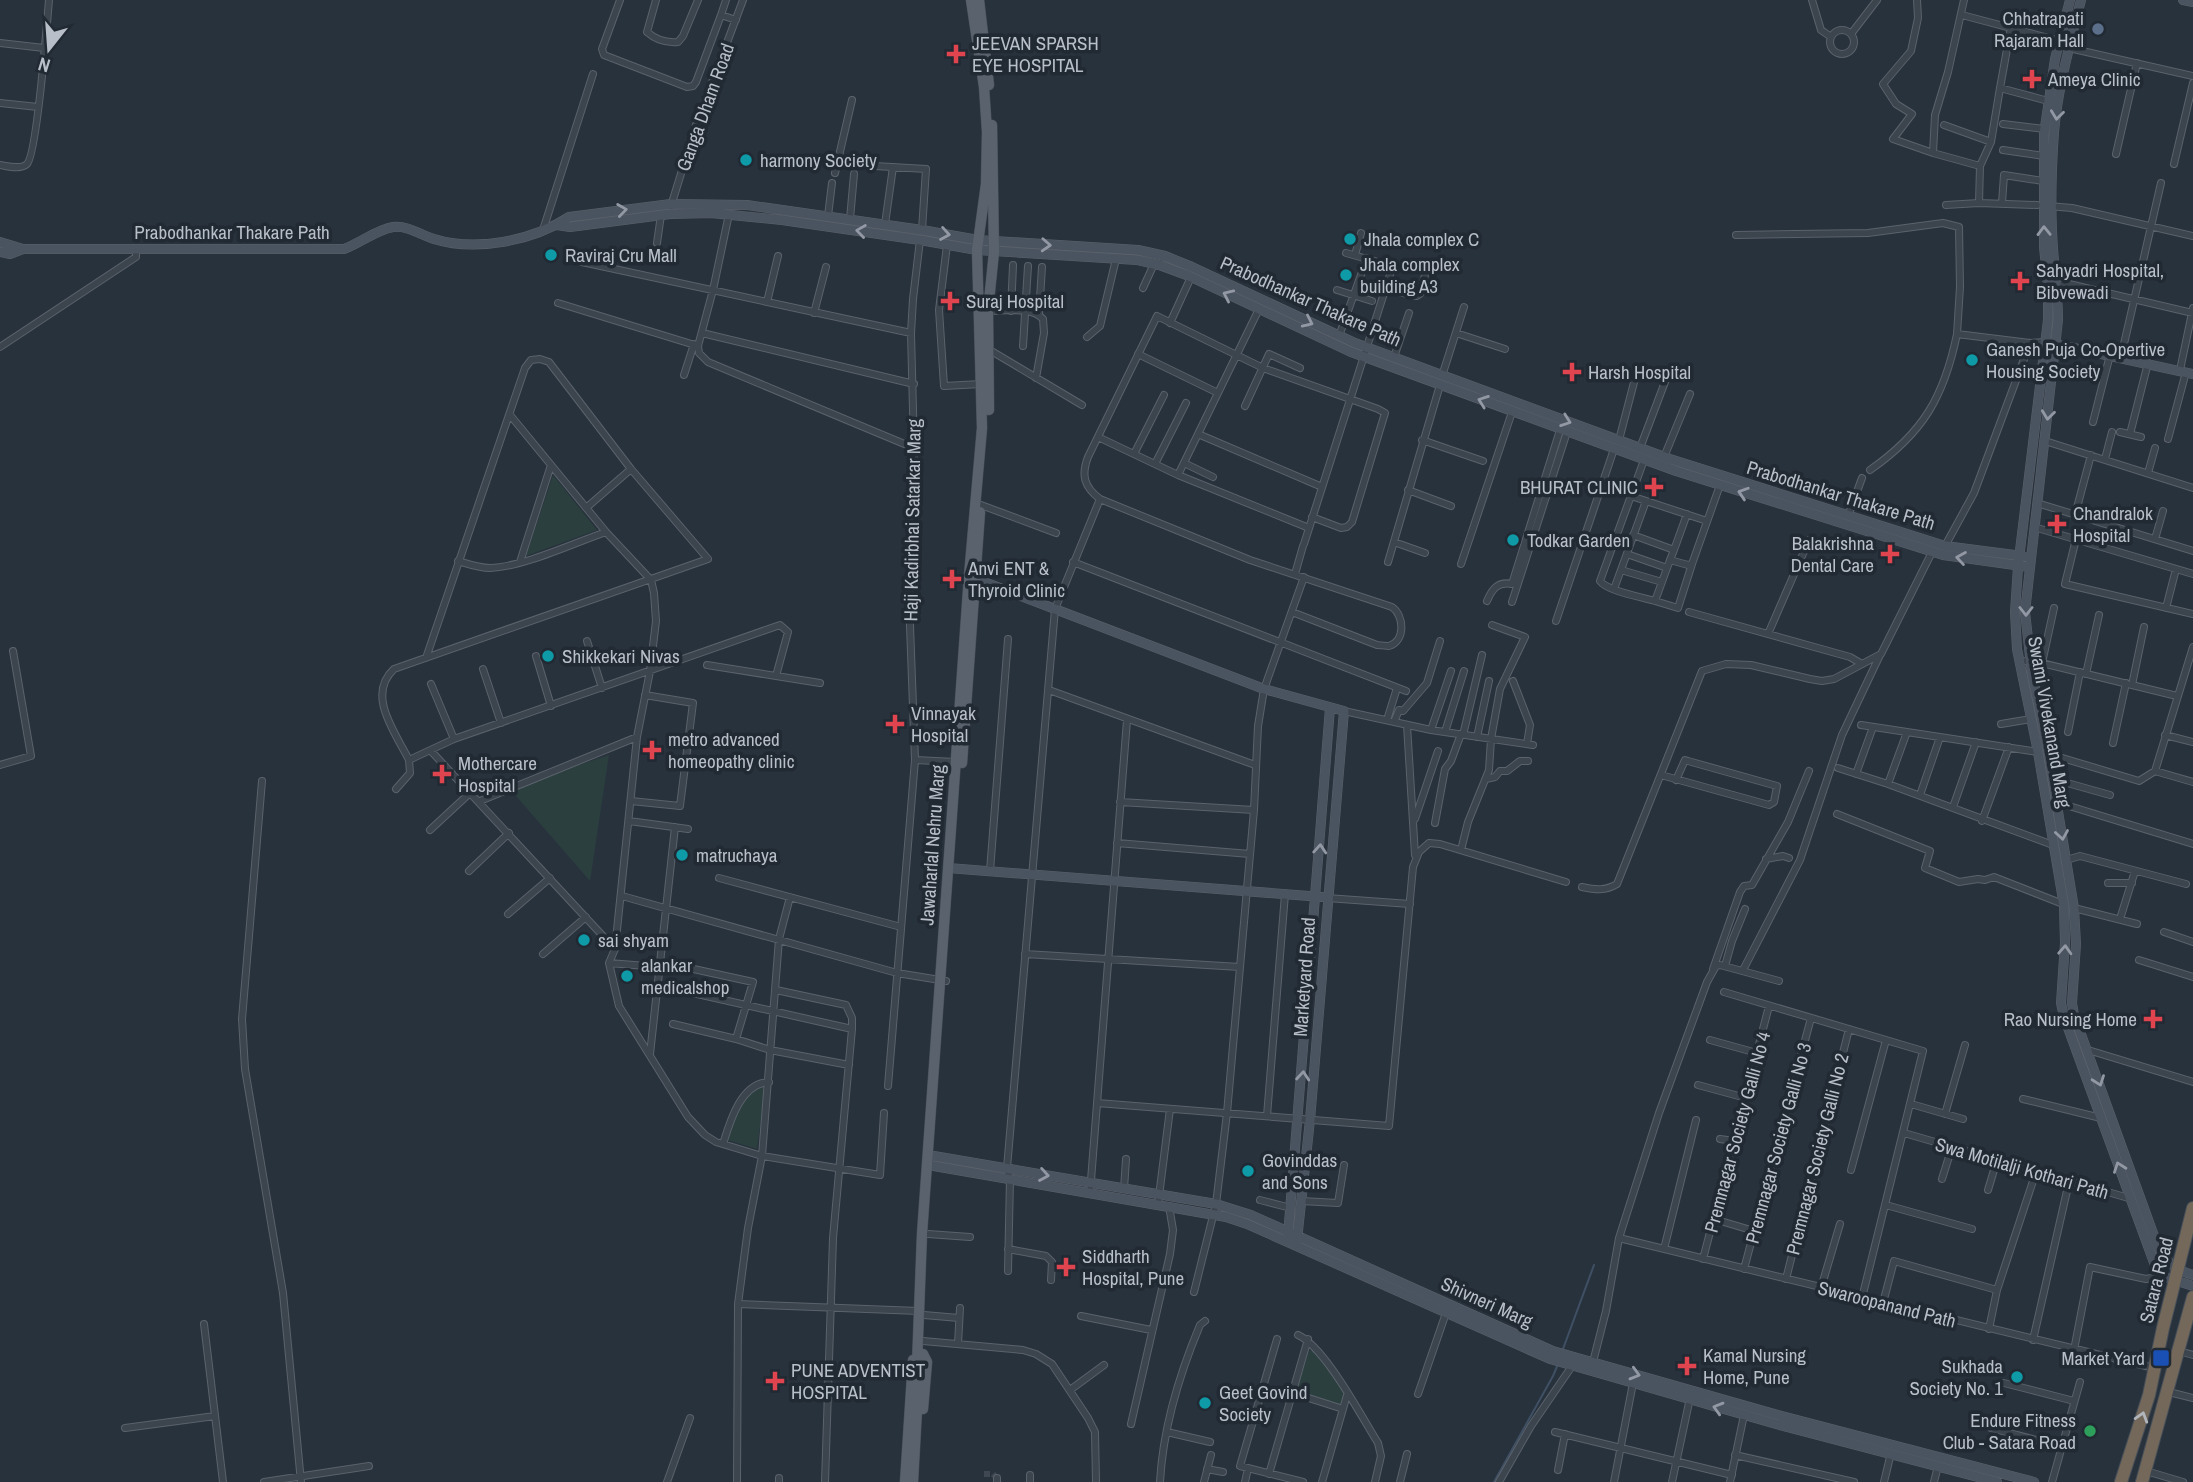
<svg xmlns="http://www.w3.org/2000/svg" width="2193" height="1482" viewBox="0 0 2193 1482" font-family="'Archivo Narrow',sans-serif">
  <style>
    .green { fill: #2b3f3f }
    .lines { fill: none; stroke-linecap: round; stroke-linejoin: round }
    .stream { stroke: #405064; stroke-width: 2 }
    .street-tunnel { stroke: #3e4752; stroke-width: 6; stroke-dasharray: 6 3; stroke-linecap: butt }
    .street-casing { stroke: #5a626b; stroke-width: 8 }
    .secondary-casing { stroke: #5a626b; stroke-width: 10 }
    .primary-casing { stroke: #454d57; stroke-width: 11 }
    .highway-casing { stroke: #474f58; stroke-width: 14 }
    .street { stroke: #3c444e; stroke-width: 6 }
    .secondary { stroke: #4a5360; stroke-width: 9 }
    .primary { stroke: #5a636d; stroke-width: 10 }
    .highway { stroke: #73685a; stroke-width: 12 }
    .oneway { stroke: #9299a4 }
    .oneway2 { stroke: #b1b6bd }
    .service-dot { fill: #5c6f8a; stroke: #212933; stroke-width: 2.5 }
    .health-dot { fill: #e0444e; stroke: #212933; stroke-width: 2.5 }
    .culture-dot { fill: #0f9aa8; stroke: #212933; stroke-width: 2.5 }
    .transit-dot { fill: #1a4fb4; stroke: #212933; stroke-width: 2.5 }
    .leisure-dot { fill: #2e9e5b; stroke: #212933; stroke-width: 2.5 }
    .labels { text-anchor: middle; stroke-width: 7; stroke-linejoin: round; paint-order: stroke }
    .poi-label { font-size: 19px; fill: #b8bfc8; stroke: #212933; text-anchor: start }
    .street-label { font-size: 19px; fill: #b8bfc8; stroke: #212933 }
  </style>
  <rect width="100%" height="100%" fill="#28323d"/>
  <path class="green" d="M553,475L597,530L526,556Z
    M609,755L590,881L509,788Z
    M766,1080L757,1149L724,1139L743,1098Z
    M1312,1350L1329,1370L1344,1394L1341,1407L1296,1392L1309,1351Z"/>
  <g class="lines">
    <path class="stream" d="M1563,1349L1594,1265
      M1494,1482L1553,1376L1558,1364"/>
    <path class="street-tunnel" d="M984,1474H993L997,1478"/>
    <g class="street-casing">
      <path id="street" d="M620,0L602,49L604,55L687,87L693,86L696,82L721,15L736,20
        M656,0L647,32C656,40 666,43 678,42L683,36L698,0
        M1812,0L1821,30L1831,37
        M1917,0L1918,18L1911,51L1883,84L1896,104L1912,114L1893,139L1933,153
        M1964,0L1948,72L1935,115L1933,153L1980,166L1979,203L2037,205
        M721,15L726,0
        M1962,15L2060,41
        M1830 42a12 12 0 1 1 24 0a12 12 0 1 1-24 0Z
        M1851,34L1877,0
        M0,43L44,48
        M2069,48L2193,76
        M2000,88L2011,27
        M0,103L38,107
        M2003,124L2045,129
        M1944,125L1991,142
        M2003,150L2044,156
        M2116,154L2137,63
        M837,161L875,166L926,169L922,230
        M2174,164L2193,83
        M0,165C7,166 21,170 27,164C37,154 47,23 49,0
        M1980,166L1991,142L2000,88L2048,101
        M835,173L852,100
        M2002,203L2004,175L2043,181
        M1946,205L1979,203
        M671,206L696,125L743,0
        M2048,206L2072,208L2193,236
        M828,216L832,183
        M850,219L854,174
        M885,224L893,167
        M543,230L593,74
        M1736,235L1868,233L1943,223L1959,227L1960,287L1957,334
        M920,240L913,299L911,333L914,448L909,599L915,760L956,762
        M657,243L661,215
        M947,245L939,310L944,386L981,384
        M1346,253L1385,264
        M1355,255L1361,233
        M582,262L911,333
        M2058,285L2069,284L2193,313
        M1143,288L1154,264
        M1337,290L1372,301
        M767,302L778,256
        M558,303L698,346L699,353L708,362L914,448
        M988,311C1005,311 1031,306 1043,319L1044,333L1036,378
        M1011,311L1013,265
        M814,313L826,267
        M1039,314L1042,267
        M1170,323L1191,277
        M702,333L914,384
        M1456,333L1505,349
        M1339,336L1367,258
        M1087,337L1100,326L1116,259
        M698,346L713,290L729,214
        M1023,346L1028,266
        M0,347L136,257V250
        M988,349L1082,405
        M1138,354L1218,393
        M1394,357L1409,313
        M2121,357L2161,183
        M2180,370L2193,308
        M684,375L694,344
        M1442,376L1464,307
        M1245,406L1269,354L1300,368
        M510,415L606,532L651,580L654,593L656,621L650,671L637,737L615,949L609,963L619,1006L688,1117L705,1135L716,1142L762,1156L880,1175L884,1113
        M2093,422L2110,355
        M2120,432L2141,437
        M1198,434L1322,487
        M2130,434L2148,363
        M1098,437L1178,475L1309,528
        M2168,439L2186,372
        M1422,440L1483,461
        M1619,440L1638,367
        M2045,441L2193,488
        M1640,448L1668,374
        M1134,454L1164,395
        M1664,457L1690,394
        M2105,459L2112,432
        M1644,460L1600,581C1607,591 1641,597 1655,601L1670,560L1688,565L1692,564L1720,485
        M1184,463L1213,477
        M1155,464L1186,403
        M1870,470C1923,433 1944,397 1957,334L2030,343L2046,342
        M2148,473L2155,448
        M1178,475L1259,309
        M1408,490L1451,506
        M1631,496L1707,521
        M2037,503L2193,551
        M981,505L1056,533
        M586,508L631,469
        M2075,515L2091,455
        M1848,516L1862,478
        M2034,527L2193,574
        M1633,535L1674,550L1670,560
        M2076,539L2065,584L2193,614
        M2155,539L2163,511
        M1394,542L1425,553
        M1304,544L1393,265L1426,271L1420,294L1417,296L1385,289
        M1945,546L1974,493L2030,343
        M1674,550L1687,514
        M1627,554L1667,568
        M458,561C468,564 479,568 490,568C523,567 574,543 606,532
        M520,562L551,465
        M1073,562L1406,691
        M1388,562L1440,385
        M1461,564L1512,412
        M1621,570L1662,582
        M1295,574L1303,546
        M1614,589L1646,501
        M1487,601C1492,589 1498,581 1512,584L1560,430
        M1655,601L1678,608L1692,564
        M1512,602L1567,432
        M2166,608L2176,569
        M1292,612L1377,645C1378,645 1387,646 1389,646C1406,641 1404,615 1392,607L1250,560L1100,499C1084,487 1081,475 1088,457L1157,316L1263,368L1378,409L1385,413L1352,522L1347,527L1341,528L1312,517
        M1689,612L1850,657L1862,664
        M1556,621L1614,449
        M1768,634L1809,540
        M587,641L602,688
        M536,656L551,706
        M2019,663L2029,660L2177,696
        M2042,663L2054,608
        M707,665L776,676
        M483,669L501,723
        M2086,674L2099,615
        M1513,681L1530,725L1527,744
        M431,684L454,739
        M2132,685L2144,627
        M1049,690L1255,765
        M1344,711L1431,730L1533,745
        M1387,720L1397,688
        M1394,722L1399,710L1403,711L1427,683L1440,641
        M2001,724L2031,719
        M1407,725L1415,855
        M1861,725L2038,752
        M1431,730L1451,671
        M1445,732L1464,671
        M2068,732L2080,672
        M1463,735L1482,655
        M2165,735L2193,742
        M1477,737L1489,681
        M2113,743L2126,683
        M431,751L615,949
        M2049,754L2139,781L2155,771L2193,782
        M409,760C395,732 366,695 394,669L708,559L631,469L549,362L540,359L531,360L525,368L426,658
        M0,765L31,756L13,651
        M1838,768L1888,784L2053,845
        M2155,771L2193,647
        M1856,774L1873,727
        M1661,775L1769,805L1774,802L1777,786L1688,761L1685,760L1676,780
        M1486,779L1495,777L1500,771H1507L1520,761H1528
        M2053,779L2110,795
        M262,781L242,1019L245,1069L283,1293L301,1482
        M1888,784L1907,732
        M396,789L410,773L409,760L454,739L780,625L788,632L776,676L820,683
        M1920,795L1940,737
        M480,801L637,737
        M631,801L680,806L693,703L645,695
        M1120,802L1254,810
        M2056,802L2193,844
        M1953,807L1976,742
        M1837,814L1930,851L1925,868L1959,882L1978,879L1985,880L1994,877L2063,904
        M1415,819L1438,751
        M629,821L688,829
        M1982,821L2009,747
        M1435,823L1445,769L1451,761L1461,734
        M430,830L471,792
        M1117,843L1250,854
        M1461,850L1468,822L1489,770L1491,739L1500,689L1525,637L1492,625
        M1766,859L1783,856L1789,858
        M2066,860L2080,856L2186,884
        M469,871L509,833
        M990,871L1008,639
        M719,878L901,927
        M2108,883H2132
        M1582,887C1596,890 1605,891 1617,884L1702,671L1726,664L1751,665L1810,679L1822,681L1834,679L1881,654L1932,552
        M622,896L897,973L946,981
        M1327,898L1410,904
        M2074,908L2137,924
        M508,914L550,878
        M2120,919L2135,871
        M2164,932L2193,942
        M543,954L586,917
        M1025,954L1240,967
        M2139,960L2193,977
        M609,963L659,967
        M1725,966L1732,941L1745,909
        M689,968L753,982L736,1039
        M1713,969L1740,892L1744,886L1752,885L1788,822L1809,771
        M1743,970L1800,860L1842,735L1880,655
        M776,990L846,1005L852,1018V1029
        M684,991L852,1029L833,1238L825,1482
        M1724,992L1923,1051L1862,1298
        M673,1024L736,1039L770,1050L849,1065
        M1710,1040L1757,1053
        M2088,1050L2193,1082
        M650,1054L675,827
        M1698,1085L1746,1098
        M888,1086L915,760
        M2023,1099L2101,1118
        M1097,1103L1389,1126L1413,867L1419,852L1429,843L1440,844L1566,882
        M1911,1104L1963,1119
        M1945,1114L1965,1045
        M1267,1116L1285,894
        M1904,1133L2132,1199
        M1720,1139L1734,1141
        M723,1144C730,1121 741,1083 769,1082
        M1851,1170L1886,1040
        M1942,1179L1952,1147
        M1124,1189L1126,1159
        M1988,1190L1997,1160
        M1090,1193L1127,720
        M1260,1200L1291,1208
        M1301,1201L1338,1203L1344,1165
        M1158,1204L1170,1109
        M1886,1205L1972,1229
        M1714,1219L1754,1231
        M928,1234L970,1237
        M1619,1238L2154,1368
        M1008,1249L1046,1256L1052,1262L1051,1280
        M1664,1249L1696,1120
        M1703,1259L1769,1006
        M1744,1269L1811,1018
        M1008,1271L1010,1179L1007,1168L1055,609L1100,499
        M1786,1279L1849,1029
        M1821,1288L1840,1224
        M1194,1292L1216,1204L1227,1113L1254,810L1258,726L1264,689L1304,577
        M1883,1303L1894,1261L1997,1290
        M738,1304L919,1311
        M924,1315L959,1318
        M1081,1316L1151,1330
        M204,1324L223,1482
        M1989,1329L1997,1290L2036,1172
        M1298,1335C1325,1347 1361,1416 1378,1443L1381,1456L1375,1482
        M1277,1339L1240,1466L1303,1482
        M2033,1340L2069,1182
        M923,1341L1023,1350L1036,1354L1052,1364L1088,1418L1095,1432L1096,1482
        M958,1344L960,1308
        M2074,1350L2090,1267L2146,1279L2162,1276
        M2179,1351L2193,1355
        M1593,1362L1606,1311L1619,1238L1659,1113L1707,982L1716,966L1720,965L1779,981
        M2004,1383L2074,1401
        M1070,1390L1104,1365
        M2169,1392L2193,1398
        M1293,1393L1343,1409
        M1418,1394L1446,1313
        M1131,1424L1170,1254L1173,1230L1169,1206
        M125,1428L215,1416
        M1991,1428L2062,1447
        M1167,1432L1210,1442
        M1555,1432L1732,1475
        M1735,1455L1854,1482
        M1207,1469L1223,1472
        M1558,1470L1565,1434
        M2146,1471L2183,1482
        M1269,1474L1308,1339
        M997,1478V1482
        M264,1482L369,1466
        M667,1482L690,1418
        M737,1482L738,1304L748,1228L762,1156L779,939L790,897
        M779,1482V1478
        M1030,1482V1475
        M1160,1482C1163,1427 1179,1375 1200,1325L1205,1321
        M1204,1482L1211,1455
        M1245,1482L1248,1468
        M1322,1482L1347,1395
        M1400,1482L1407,1454
        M1499,1482L1531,1426L1572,1366
        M1614,1482L1633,1383
        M1672,1482L1690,1398
        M1730,1482L1744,1415
        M1884,1482L1891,1453
        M1934,1482L1938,1466
        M2052,1482L2080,1382"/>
    </g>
    <g class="secondary-casing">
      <path id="secondary" d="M2070,0L2055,59L2044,134V247L2048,286V320L2018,567L2015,612L2017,649L2038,752L2064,906L2065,943L2061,1003L2064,1017L2156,1268L2162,1276L2193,1286
        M2081,0C2070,44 2058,87 2054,132C2051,174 2050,219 2054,261C2056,281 2058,300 2058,320L2025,612L2032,674L2047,745L2074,908L2076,944L2072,1003L2074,1015L2158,1247C2167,1263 2176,1270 2193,1275
        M2183,0L2193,2
        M557,225L570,227L670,214L711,213L782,220L920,240L977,250L1137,260L1162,266L1189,276L1351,352L1676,471L1943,555L2029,567
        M0,242L23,249
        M0,252L10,254L23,249H344C360,243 376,230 393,227C407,225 421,235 434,239C476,252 532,241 569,217L671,204L747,205L922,230L978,240L1138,250L1165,256L1192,267L1355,343L1670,459L1945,546L2030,557
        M2051,343L2193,374
        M971,577L1264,689L1344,711L1310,1120L1297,1240
        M948,868L1322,897
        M928,1155L1216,1204L1251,1215L1553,1351L1778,1415L2034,1482
        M928,1165L1226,1217L1247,1224L1550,1359L1776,1424L1997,1482
        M1288,1236L1330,708"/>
    </g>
    <g class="primary-casing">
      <path id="primary" d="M979,0L989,85
        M989,410L988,311L994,252L992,125
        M962,763L980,512
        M923,1354L927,1362L923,1409
        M905,1482L913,1360
        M913,1482L919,1374L917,1364L922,1234L969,576L982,428L977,250L986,184L987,132L984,87L971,0"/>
    </g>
    <g class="highway-casing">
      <path id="highway" d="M2121,1482L2149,1395L2163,1328L2193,1208
        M2142,1482L2193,1297"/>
    </g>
    <use href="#street" class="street"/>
    <use href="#secondary" class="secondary"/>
    <use href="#primary" class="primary"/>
    <use href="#highway" class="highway"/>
  </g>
  <defs><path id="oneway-chevron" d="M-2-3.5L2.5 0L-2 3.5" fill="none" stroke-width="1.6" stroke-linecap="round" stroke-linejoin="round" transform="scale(1.75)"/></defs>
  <g class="oneway">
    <use href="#oneway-chevron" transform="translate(2057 115) rotate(97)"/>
    <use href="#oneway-chevron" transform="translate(622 210) rotate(-8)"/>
    <use href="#oneway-chevron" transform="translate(861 231) rotate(-172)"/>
    <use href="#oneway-chevron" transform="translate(2044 231) rotate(-91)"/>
    <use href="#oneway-chevron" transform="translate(945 234) rotate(10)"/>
    <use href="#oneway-chevron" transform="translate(1046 245) rotate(3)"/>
    <use href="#oneway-chevron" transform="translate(1228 295) rotate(-155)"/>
    <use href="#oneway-chevron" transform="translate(1308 322) rotate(25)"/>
    <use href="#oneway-chevron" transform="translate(1483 401) rotate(-160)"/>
    <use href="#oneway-chevron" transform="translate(2048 415) rotate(97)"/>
    <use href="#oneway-chevron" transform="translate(1566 421) rotate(20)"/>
    <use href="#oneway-chevron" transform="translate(1743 493) rotate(-162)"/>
    <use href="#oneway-chevron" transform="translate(1961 558) rotate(-171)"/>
    <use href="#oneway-chevron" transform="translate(2026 611) rotate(90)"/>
    <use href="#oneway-chevron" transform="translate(2062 835) rotate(81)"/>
    <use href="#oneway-chevron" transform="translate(1320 849) rotate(-86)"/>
    <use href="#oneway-chevron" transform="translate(2065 950) rotate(-87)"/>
    <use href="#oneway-chevron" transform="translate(1303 1076) rotate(-85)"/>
    <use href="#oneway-chevron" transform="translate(2099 1081) rotate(70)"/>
    <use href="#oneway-chevron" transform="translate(2119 1167) rotate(-110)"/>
    <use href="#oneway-chevron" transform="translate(1044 1175) rotate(10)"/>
    <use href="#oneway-chevron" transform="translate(1635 1374) rotate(16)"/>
    <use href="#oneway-chevron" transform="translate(1718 1408) rotate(-164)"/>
  </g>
  <use class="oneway2" href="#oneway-chevron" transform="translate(2142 1417) rotate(-73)"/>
  <circle class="service-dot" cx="2098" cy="29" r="7"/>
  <g class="health-dot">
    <path d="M952.5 43.5h7v7h7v7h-7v7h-7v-7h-7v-7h7z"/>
    <path d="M2028.5 68.5h7v7h7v7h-7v7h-7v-7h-7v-7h7z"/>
    <path d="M2016.5 270.5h7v7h7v7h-7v7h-7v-7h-7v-7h7z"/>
    <path d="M946.5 290.5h7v7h7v7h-7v7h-7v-7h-7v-7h7z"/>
    <path d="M1568.5 361.5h7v7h7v7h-7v7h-7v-7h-7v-7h7z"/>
    <path d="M1650.5 476.5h7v7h7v7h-7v7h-7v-7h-7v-7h7z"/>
    <path d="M2053.5 513.5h7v7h7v7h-7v7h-7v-7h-7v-7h7z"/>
    <path d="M1886.5 543.5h7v7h7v7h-7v7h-7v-7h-7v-7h7z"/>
    <path d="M948.5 568.5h7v7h7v7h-7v7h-7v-7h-7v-7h7z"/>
    <path d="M891.5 713.5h7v7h7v7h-7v7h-7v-7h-7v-7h7z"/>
    <path d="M648.5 739.5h7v7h7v7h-7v7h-7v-7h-7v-7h7z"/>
    <path d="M438.5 763.5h7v7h7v7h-7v7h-7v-7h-7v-7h7z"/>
    <path d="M2149.5 1008.5h7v7h7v7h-7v7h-7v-7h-7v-7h7z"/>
    <path d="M1062.5 1256.5h7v7h7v7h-7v7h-7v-7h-7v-7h7z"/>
    <path d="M1683.5 1355.5h7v7h7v7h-7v7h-7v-7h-7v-7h7z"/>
    <path d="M771.5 1370.5h7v7h7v7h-7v7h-7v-7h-7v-7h7z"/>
  </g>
  <g class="culture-dot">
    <circle cx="746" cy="160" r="7"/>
    <circle cx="1350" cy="239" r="7"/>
    <circle cx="551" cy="255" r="7"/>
    <circle cx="1346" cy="275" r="7"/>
    <circle cx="1972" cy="360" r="7"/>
    <circle cx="1513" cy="540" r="7"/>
    <circle cx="548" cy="656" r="7"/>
    <circle cx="682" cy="855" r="7"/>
    <circle cx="584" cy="940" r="7"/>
    <circle cx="627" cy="976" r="7"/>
    <circle cx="1248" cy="1171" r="7"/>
    <circle cx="2017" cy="1377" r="7"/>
    <circle cx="1205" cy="1403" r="7"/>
  </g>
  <rect class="transit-dot" x="2152" y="1349" width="18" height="18" rx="3.5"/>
  <circle class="leisure-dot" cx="2090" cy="1431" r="7"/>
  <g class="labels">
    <g class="poi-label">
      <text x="2084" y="25" text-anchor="end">Chhatrapati<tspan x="2084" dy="22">Rajaram Hall</tspan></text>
      <text x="972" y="50">JEEVAN SPARSH<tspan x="972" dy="22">EYE HOSPITAL</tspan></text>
      <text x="2048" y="86">Ameya Clinic</text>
      <text x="760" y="167">harmony Society</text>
      <text x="1364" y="246">Jhala complex C</text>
      <text x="565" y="262">Raviraj Cru Mall</text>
      <text x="1360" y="271">Jhala complex<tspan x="1360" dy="22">building A3</tspan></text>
      <text x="2036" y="277">Sahyadri Hospital,<tspan x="2036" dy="22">Bibvewadi</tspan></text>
      <text x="966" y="308">Suraj Hospital</text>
      <text x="1986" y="356">Ganesh Puja Co-Opertive<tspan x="1986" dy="22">Housing Society</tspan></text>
      <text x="1588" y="379">Harsh Hospital</text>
      <text x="1638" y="494" text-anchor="end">BHURAT CLINIC</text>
      <text x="2073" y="520">Chandralok<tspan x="2073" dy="22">Hospital</tspan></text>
      <text x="1527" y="547">Todkar Garden</text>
      <text x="1874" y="550" text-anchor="end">Balakrishna<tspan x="1874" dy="22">Dental Care</tspan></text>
      <text x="968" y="575">Anvi ENT &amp;<tspan x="968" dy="22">Thyroid Clinic</tspan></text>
      <text x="562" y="663">Shikkekari Nivas</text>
      <text x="911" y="720">Vinnayak<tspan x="911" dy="22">Hospital</tspan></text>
      <text x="668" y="746">metro advanced<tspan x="668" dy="22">homeopathy clinic</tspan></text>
      <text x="458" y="770">Mothercare<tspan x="458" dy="22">Hospital</tspan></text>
      <text x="696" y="862">matruchaya</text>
      <text x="598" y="947">sai shyam</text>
      <text x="641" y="972">alankar<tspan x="641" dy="22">medicalshop</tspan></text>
      <text x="2137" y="1026" text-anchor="end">Rao Nursing Home</text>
      <text x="1262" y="1167">Govinddas<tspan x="1262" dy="22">and Sons</tspan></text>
      <text x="1082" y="1263">Siddharth<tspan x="1082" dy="22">Hospital, Pune</tspan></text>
      <text x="1703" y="1362">Kamal Nursing<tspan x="1703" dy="22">Home, Pune</tspan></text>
      <text x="2145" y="1365" text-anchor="end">Market Yard</text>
      <text x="2003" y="1373" text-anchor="end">Sukhada<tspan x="2003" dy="22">Society No. 1</tspan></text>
      <text x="791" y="1377">PUNE ADVENTIST<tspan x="791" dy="22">HOSPITAL</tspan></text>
      <text x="1219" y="1399">Geet Govind<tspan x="1219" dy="22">Society</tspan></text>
      <text x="2076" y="1427" text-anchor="end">Endure Fitness<tspan x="2076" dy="22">Club - Satara Road</tspan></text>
    </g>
    <g class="street-label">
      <text transform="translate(705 107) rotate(-70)" y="7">Ganga Dham Road</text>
      <text x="232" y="239">Prabodhankar Thakare Path</text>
      <text transform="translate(1311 301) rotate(24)" y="7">Prabodhankar Thakare Path</text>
      <text transform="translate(1841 495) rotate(17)" y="7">Prabodhankar Thakare Path</text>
      <text transform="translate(912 520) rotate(-89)" y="7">Haji Kadirbhai Satarkar Marg</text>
      <text transform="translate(2050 722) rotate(80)" y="7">Swami Vivekanand Marg</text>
      <text transform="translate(932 845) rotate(-86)" y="7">Jawaharlal Nehru Marg</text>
      <text transform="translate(1304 977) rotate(-86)" y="7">Marketyard Road</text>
      <text transform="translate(1737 1132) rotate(-75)" y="7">Premnagar Society Galli No 4</text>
      <text transform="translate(1778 1143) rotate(-75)" y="7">Premnagar Society Galli No 3</text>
      <text transform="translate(1817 1154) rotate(-76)" y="7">Premnagar Society Galli No 2</text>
      <text transform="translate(2022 1168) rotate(16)" y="7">Swa Motilalji Kothari Path</text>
      <text transform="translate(2156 1280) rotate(-76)" y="7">Satara Road</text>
      <text transform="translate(1487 1302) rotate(24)" y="7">Shivneri Marg</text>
      <text transform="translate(1887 1304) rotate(14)" y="7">Swaroopanand Path</text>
    </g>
  </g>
  <g transform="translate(49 49) rotate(197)" stroke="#212933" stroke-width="5" paint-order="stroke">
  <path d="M0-5L12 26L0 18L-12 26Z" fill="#b8bfc8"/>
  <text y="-10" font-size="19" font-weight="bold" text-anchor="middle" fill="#b8bfc8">N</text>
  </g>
</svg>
